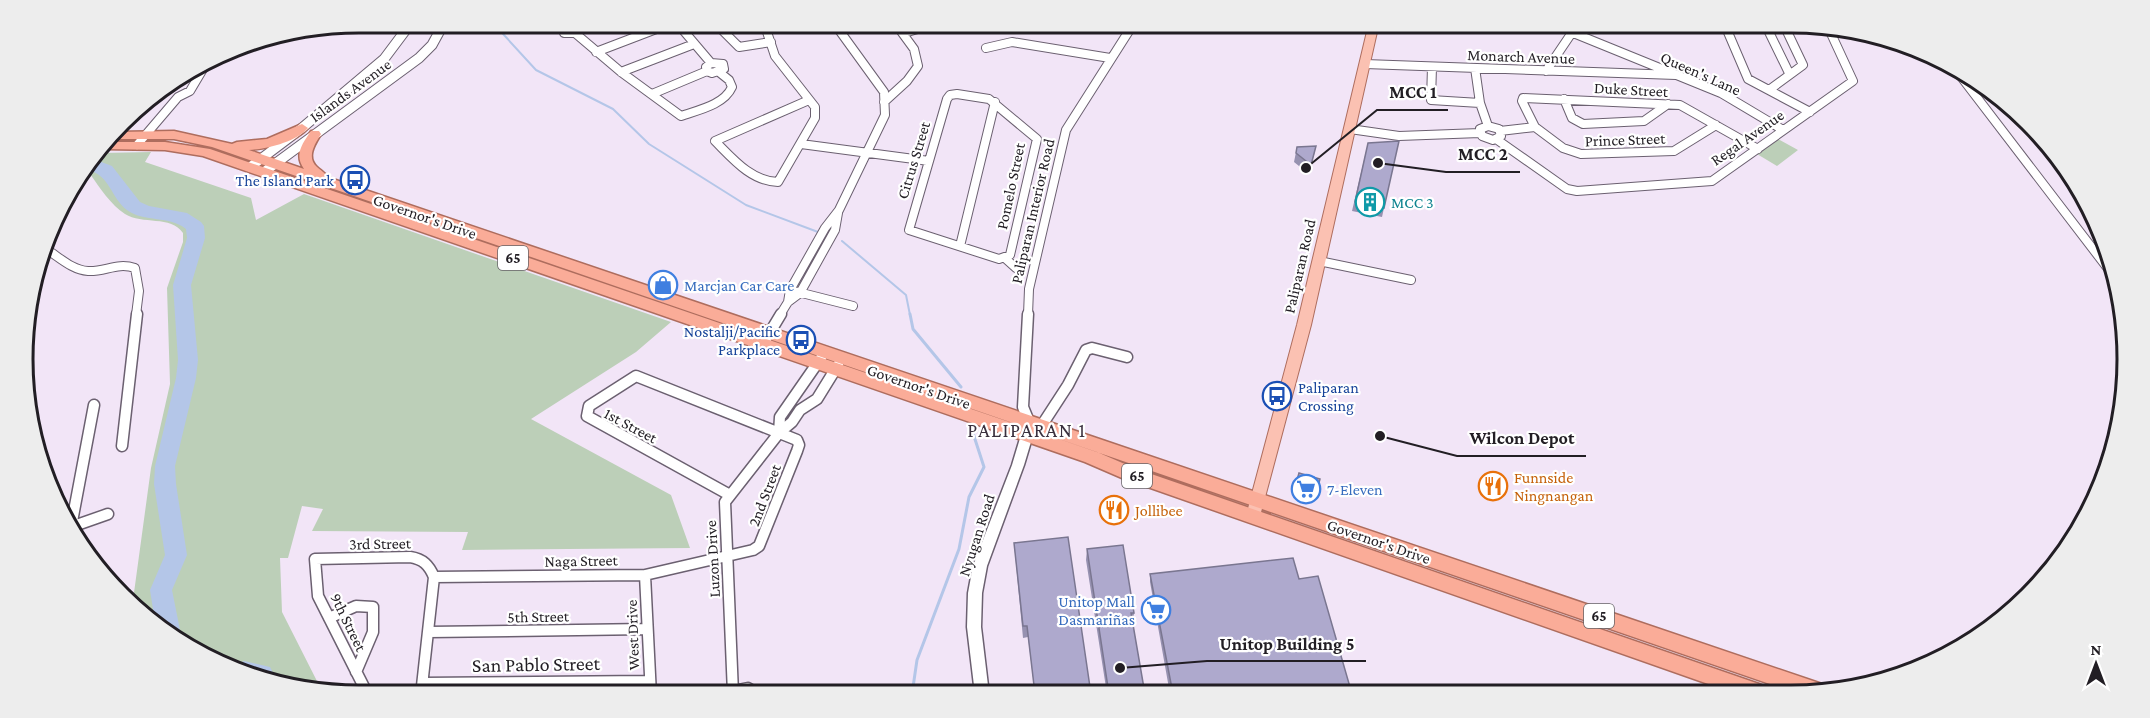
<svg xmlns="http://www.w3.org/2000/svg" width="2150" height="718" viewBox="0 0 2150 718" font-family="'Crimson Pro',serif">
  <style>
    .green { fill: #bccfb8 }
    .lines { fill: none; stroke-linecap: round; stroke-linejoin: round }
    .stream-far1 { stroke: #b4c6e8; stroke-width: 2 }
    .stream { stroke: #b4c6e8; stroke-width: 3 }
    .river { fill: #b4c6e8; fill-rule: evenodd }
    .minor-far1-casing { stroke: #6b6070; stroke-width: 10 }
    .minor-casing { stroke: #6b6070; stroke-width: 13 }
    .tertiary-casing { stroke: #6b6070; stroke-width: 11 }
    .secondary-casing { stroke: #6b6070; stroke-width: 3 }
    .primary-casing { stroke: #ae6d5e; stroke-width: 2 }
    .trunk-casing { stroke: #ae6d5e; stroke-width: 3 }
    .minor-far1 { stroke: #fff; stroke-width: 8 }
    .minor { stroke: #fff; stroke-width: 10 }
    .tertiary { stroke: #fff; stroke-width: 9 }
    .secondary { fill: #fff; fill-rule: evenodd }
    .primary { fill: #fbc1b2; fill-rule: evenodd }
    .trunk { fill: #faac98; fill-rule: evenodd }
    .wall { fill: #9691b0 }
    .building { fill: #aea9cd; stroke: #7a7690; stroke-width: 1.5 }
    .labels { text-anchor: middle; stroke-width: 4.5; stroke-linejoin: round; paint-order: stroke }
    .shield { fill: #fff; stroke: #646266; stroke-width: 1.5 }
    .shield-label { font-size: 15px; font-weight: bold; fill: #221e24 }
    .street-label { font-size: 16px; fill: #221e24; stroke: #fff }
    .transit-label { font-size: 16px; fill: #164399; stroke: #fff; text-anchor: end }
    .culture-label { font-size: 16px; fill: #0d838f; stroke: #fff; text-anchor: start }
    .shop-label { font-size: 16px; fill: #366cbe; stroke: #fff; text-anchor: start }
    .food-label { font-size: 16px; fill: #c56008; stroke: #fff; text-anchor: start }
    .quarter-label { font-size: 20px; letter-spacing: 1.5px; fill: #3a303e; stroke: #fff }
    .near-street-label { font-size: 20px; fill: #221e24; stroke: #fff }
    .rim { fill: none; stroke: #221e24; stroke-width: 3 }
    .leader { fill: none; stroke: #221e24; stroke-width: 2 }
    .callout-dot { fill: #221e24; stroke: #fff; stroke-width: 2 }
    .callout-label { font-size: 18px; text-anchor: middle; font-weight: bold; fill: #221e24; stroke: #fff; stroke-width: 4.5; stroke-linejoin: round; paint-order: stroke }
  </style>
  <rect width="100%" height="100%" fill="#f2e5f7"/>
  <path class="green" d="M1778,139L1798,150L1777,166L1757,154Z
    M151,152L145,162L251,198L256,220L304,194L671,322L636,352L531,419L671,495L690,548L462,550L468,532L312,531L323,509L302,506L288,558H280L282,612L322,691L272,684L172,639L133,600L151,468L170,384L167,288L183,242V233C171,215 142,225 125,214C111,205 100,188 90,174H85L101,153Z"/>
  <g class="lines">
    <path class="stream-far1" d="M493,23L536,70L613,109L649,144L746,205L818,232
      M842,241L906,295L910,315"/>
    <path class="stream" d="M910,314L913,329L961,387
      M912,694L917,660L959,549L969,497L984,467L972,430"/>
    <path class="river" d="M96,160L112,166L140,202L149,206L187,213L201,222L204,226L205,238L191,285L198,360L196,378L175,466L176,484L187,555L172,590L181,635L178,641L172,639L155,622L150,590L165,555L154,484L155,466L176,378L178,360L173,285L187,238L186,229C169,215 145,223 127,210C111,198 110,175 88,170Z
      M244,661L270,667L274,675L272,684L234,667Z"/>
    <g class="minor-far1-casing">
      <path id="minor-far1" d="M677,23L711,63
        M715,23L739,47L771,42
        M764,23L775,56L815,107V118L778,182C751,181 733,159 715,141L809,100
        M1724,23L1748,79L1810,112
        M1783,23L1769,32L1789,73
        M567,26H579V30L575,33H564L563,30Z
        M579,26L589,23
        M1571,32L1721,93L1783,130
        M575,33L621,72L681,116C698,110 724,105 732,87L729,80L719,72
        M904,33L938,23
        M986,48L1012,42L1110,58
        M596,52L672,23
        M711,63L723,64L724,69L712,73L707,71L706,67Z
        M1365,64L1676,75
        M1432,67L1431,100L1480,103
        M1475,68L1480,103L1488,126
        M1546,71L1573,31
        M621,72L694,44
        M1959,74L2109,270
        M1769,90L1803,65L1783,23
        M652,94L707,71
        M957,94L989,99L1037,139L1010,255L999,259L909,230L947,99L950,95Z
        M1564,99L1572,118L1583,124L1644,121L1668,104
        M884,102L907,81L918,66L914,49L895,23
        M1488,126L1499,129L1501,136L1493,140L1482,136L1480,129Z
        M1535,127L1522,101L1523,98L1680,105L1758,149
        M1350,129L1399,136L1480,133
        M1500,131L1535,127L1563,148L1581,154L1674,151L1716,125
        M1496,139L1567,189L1577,191L1712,181L1853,81L1828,27
        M801,144L929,161
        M137,145L178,97L190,91L206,64
        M960,246L995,102
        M46,249C59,257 72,270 88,271C105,272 117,262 135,268L139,291L136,315
        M1006,259L1016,268
        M1319,261L1411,280
        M794,291L853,306
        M788,302L790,290L825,228L839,210L885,115L884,92L834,23
        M780,315L788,302L800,293L835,230L838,213
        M1028,315L1029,289L1066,130L1134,23"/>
    </g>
    <g class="minor-casing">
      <path id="minor" d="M1028,314L1023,407L1030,424
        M26,323V326
        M763,344L781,314
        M1042,425L1068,385L1086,350L1092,348L1127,357
        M779,433L780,417L821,358
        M122,446L137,314
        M71,527L94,405
        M71,527L108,514
        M645,575L651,695
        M434,577L645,575L753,550L759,546L797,451L799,445L797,440L636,376L589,406L587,416L728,494
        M329,618L356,606L373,607V632L356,672
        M429,632L647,629
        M423,683L648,681
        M733,693L725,502L779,433L792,422L800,410L817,399L838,365
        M368,695L318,596L315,559L410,557C423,559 429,565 434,577L421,695
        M732,695L738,690L748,688L760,695"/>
    </g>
    <g class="tertiary-casing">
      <path id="tertiary" d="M250,167L302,128L384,59L411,23
        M264,172L419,58L432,45L444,23"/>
    </g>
    <g class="secondary-casing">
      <path id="secondary" d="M1030,420L1034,421L1036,425L1024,465L987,566L982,593L981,627L989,694H975L967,627L968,593L973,566L1012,465L1024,425L1026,421Z"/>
    </g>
    <g class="primary-casing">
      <path id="primary" d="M1369,23H1379L1311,325L1260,516L1258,521L1253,522L1248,521L1246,516L1297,325Z"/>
    </g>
    <g class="trunk-casing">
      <path id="trunk" d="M302,124L308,128C296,142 267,149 249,150L304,169C294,155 302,144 311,131H319L321,134C315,144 306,157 317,167C321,171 325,172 327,177L1822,684L1829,687L1831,693H1796L212,147L174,139H111L117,132L174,131L232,144L237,142L267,139Z
        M110,142H165L210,149L1097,452L1134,468L1759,684L1766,687L1768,693H1734L1122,478L1085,462L203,156L165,150L104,149Z"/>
    </g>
    <use href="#minor-far1" class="minor-far1"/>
    <use href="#minor" class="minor"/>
    <use href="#tertiary" class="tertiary"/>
    <use href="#secondary" class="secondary"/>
    <use href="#primary" class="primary"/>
    <use href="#trunk" class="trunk"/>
  </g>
  <path class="wall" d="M1368,143L1384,208L1382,217L1352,211Z
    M1316,146L1314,155L1309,174L1294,162L1297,147Z
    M1299,473L1320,479L1315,498L1294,491Z
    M1014,543L1091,694H1035L1028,637L1023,638Z
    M1087,549L1134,613L1133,624L1145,694H1107L1086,560Z
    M1150,574L1299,579L1352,694H1170L1150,582Z"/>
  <path class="building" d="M1399,141L1384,208L1355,202L1368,143Z
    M1316,146L1311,165L1296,153L1297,147Z
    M1299,473L1320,479L1316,494L1295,487Z
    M1068,537L1091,694H1035L1027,626H1023L1014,543Z
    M1123,545L1134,613H1131L1145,694H1109L1087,549Z
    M1293,558L1299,579L1318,576L1352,694H1173L1150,574Z"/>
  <defs>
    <g id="bus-ring" transform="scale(1.5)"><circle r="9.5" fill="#fff" stroke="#1a4fb4" stroke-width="1.5"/><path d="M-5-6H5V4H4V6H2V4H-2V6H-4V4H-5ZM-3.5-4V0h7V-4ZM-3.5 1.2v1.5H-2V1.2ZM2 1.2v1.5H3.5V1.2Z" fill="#1a4fb4"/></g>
    <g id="building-ring" transform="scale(1.5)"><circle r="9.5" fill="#fff" stroke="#0f9aa8" stroke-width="1.5"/><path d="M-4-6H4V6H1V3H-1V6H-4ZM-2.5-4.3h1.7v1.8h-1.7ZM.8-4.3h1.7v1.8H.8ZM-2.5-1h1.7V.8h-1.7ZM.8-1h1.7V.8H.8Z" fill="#0f9aa8"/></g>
    <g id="shop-ring" transform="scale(1.5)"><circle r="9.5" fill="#fff" stroke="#3f7fe0" stroke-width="1.5"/><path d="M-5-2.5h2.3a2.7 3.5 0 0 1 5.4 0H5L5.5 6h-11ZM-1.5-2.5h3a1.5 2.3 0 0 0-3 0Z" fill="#3f7fe0"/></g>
    <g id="restaurant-ring" transform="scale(1.5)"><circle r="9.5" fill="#fff" stroke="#e8710a" stroke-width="1.5"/><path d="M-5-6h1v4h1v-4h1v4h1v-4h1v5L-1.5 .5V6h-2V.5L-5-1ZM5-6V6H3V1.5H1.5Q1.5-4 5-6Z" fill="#e8710a"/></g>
    <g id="supermarket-ring" transform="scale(1.5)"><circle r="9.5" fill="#fff" stroke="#3f7fe0" stroke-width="1.5"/><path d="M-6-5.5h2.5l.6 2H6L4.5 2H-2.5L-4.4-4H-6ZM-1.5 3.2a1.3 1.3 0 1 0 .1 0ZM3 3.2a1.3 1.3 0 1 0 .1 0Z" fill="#3f7fe0"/></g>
  </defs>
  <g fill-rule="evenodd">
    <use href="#bus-ring" x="355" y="180"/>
    <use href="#building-ring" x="1370" y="202"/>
    <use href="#shop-ring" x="663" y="285"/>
    <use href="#bus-ring" x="801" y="340"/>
    <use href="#bus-ring" x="1277" y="396"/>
    <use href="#restaurant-ring" x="1493" y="486"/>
    <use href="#supermarket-ring" x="1306" y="489"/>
    <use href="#restaurant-ring" x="1114" y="510"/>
    <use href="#supermarket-ring" x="1156" y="610"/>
  </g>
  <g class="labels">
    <g class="shield">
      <rect x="498" y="246" width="30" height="24" rx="4.5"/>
      <rect x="1122" y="464" width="30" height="24" rx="4.5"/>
      <rect x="1584" y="604" width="30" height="24" rx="4.5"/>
    </g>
    <g class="shield-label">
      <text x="513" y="263">65</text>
      <text x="1137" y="481">65</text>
      <text x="1599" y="621">65</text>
    </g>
    <g class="street-label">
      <text transform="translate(1521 56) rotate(2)" y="6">Monarch Avenue</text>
      <text transform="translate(1701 73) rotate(24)" y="6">Queen's Lane</text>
      <text transform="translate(1631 89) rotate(3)" y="6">Duke Street</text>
      <text transform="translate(350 90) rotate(-36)" y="6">Islands Avenue</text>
      <text transform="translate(1747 137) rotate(-35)" y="6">Regal Avenue</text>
      <text transform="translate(1625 139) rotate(-2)" y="6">Prince Street</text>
      <text transform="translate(913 160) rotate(-73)" y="6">Citrus Street</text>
      <text transform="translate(1010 186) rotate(-78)" y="6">Pomelo Street</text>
      <text transform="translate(1032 211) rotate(-77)" y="6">Paliparan Interior Road</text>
      <text transform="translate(425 216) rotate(19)" y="6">Governor's Drive</text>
      <text transform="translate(1299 266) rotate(-77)" y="6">Paliparan Road</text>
      <text transform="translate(919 386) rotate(19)" y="6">Governor's Drive</text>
      <text transform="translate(631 425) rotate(28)" y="6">1st Street</text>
      <text transform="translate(764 495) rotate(-69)" y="6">2nd Street</text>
      <text transform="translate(976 535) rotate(-72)" y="6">Nyugan Road</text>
      <text transform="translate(1379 541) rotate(19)" y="6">Governor's Drive</text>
      <text transform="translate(380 543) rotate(-1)" y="6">3rd Street</text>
      <text transform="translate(712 559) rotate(-93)" y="6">Luzon Drive</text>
      <text transform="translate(581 560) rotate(-1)" y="6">Naga Street</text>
      <text transform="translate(538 616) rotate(-1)" y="6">5th Street</text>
      <text transform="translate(349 622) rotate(64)" y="6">9th Street</text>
      <text transform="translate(632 635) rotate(-92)" y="6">West Drive</text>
    </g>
    <g class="transit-label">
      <text x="334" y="186">The Island Park</text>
      <text x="780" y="337">Nostalji/Pacific<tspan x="780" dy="18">Parkplace</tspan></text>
      <text x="1298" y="393" text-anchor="start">Paliparan<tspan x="1298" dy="18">Crossing</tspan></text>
    </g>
    <g class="culture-label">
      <text x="1391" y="208">MCC 3</text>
    </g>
    <g class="shop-label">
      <text x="684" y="291">Marcjan Car Care</text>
      <text x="1327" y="495">7-Eleven</text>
      <text x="1135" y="607" text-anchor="end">Unitop Mall<tspan x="1135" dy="18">Dasmariñas</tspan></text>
    </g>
    <g class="food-label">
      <text x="1514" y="483">Funnside<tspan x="1514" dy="18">Ningnangan</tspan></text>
      <text x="1135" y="516">Jollibee</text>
    </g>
    <g class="quarter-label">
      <text x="1027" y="437">PALIPARAN 1</text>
    </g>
    <g class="near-street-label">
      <text transform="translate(536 664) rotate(-1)" y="7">San Pablo Street</text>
    </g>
  </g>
  <path d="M0 0H2150V718H0ZM359 33H1791A326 326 0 0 1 2117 359V359A326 326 0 0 1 1791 685H359A326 326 0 0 1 33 359V359A326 326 0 0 1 359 33Z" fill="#ededed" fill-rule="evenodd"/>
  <path class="rim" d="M359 33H1791A326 326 0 0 1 2117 359V359A326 326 0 0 1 1791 685H359A326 326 0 0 1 33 359V359A326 326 0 0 1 359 33Z"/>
  <path class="leader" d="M1306 168L1377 110H1448M1378 163L1446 172H1520M1380 436L1457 456H1586M1120 668L1207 661H1366"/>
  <g class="callout-dot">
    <circle cx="1306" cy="168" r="6"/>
    <circle cx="1378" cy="163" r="6"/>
    <circle cx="1380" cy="436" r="6"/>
    <circle cx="1120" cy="668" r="6"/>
  </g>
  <g class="callout-label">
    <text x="1413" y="98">MCC 1</text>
    <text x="1483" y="160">MCC 2</text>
    <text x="1522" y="444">Wilcon Depot</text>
    <text x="1287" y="650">Unitop Building 5</text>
  </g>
  <g transform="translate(2096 664)" stroke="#ffffff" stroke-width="4.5" paint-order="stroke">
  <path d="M0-4.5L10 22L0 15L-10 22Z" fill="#221e24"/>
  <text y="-9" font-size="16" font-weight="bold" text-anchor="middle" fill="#221e24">N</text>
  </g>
</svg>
